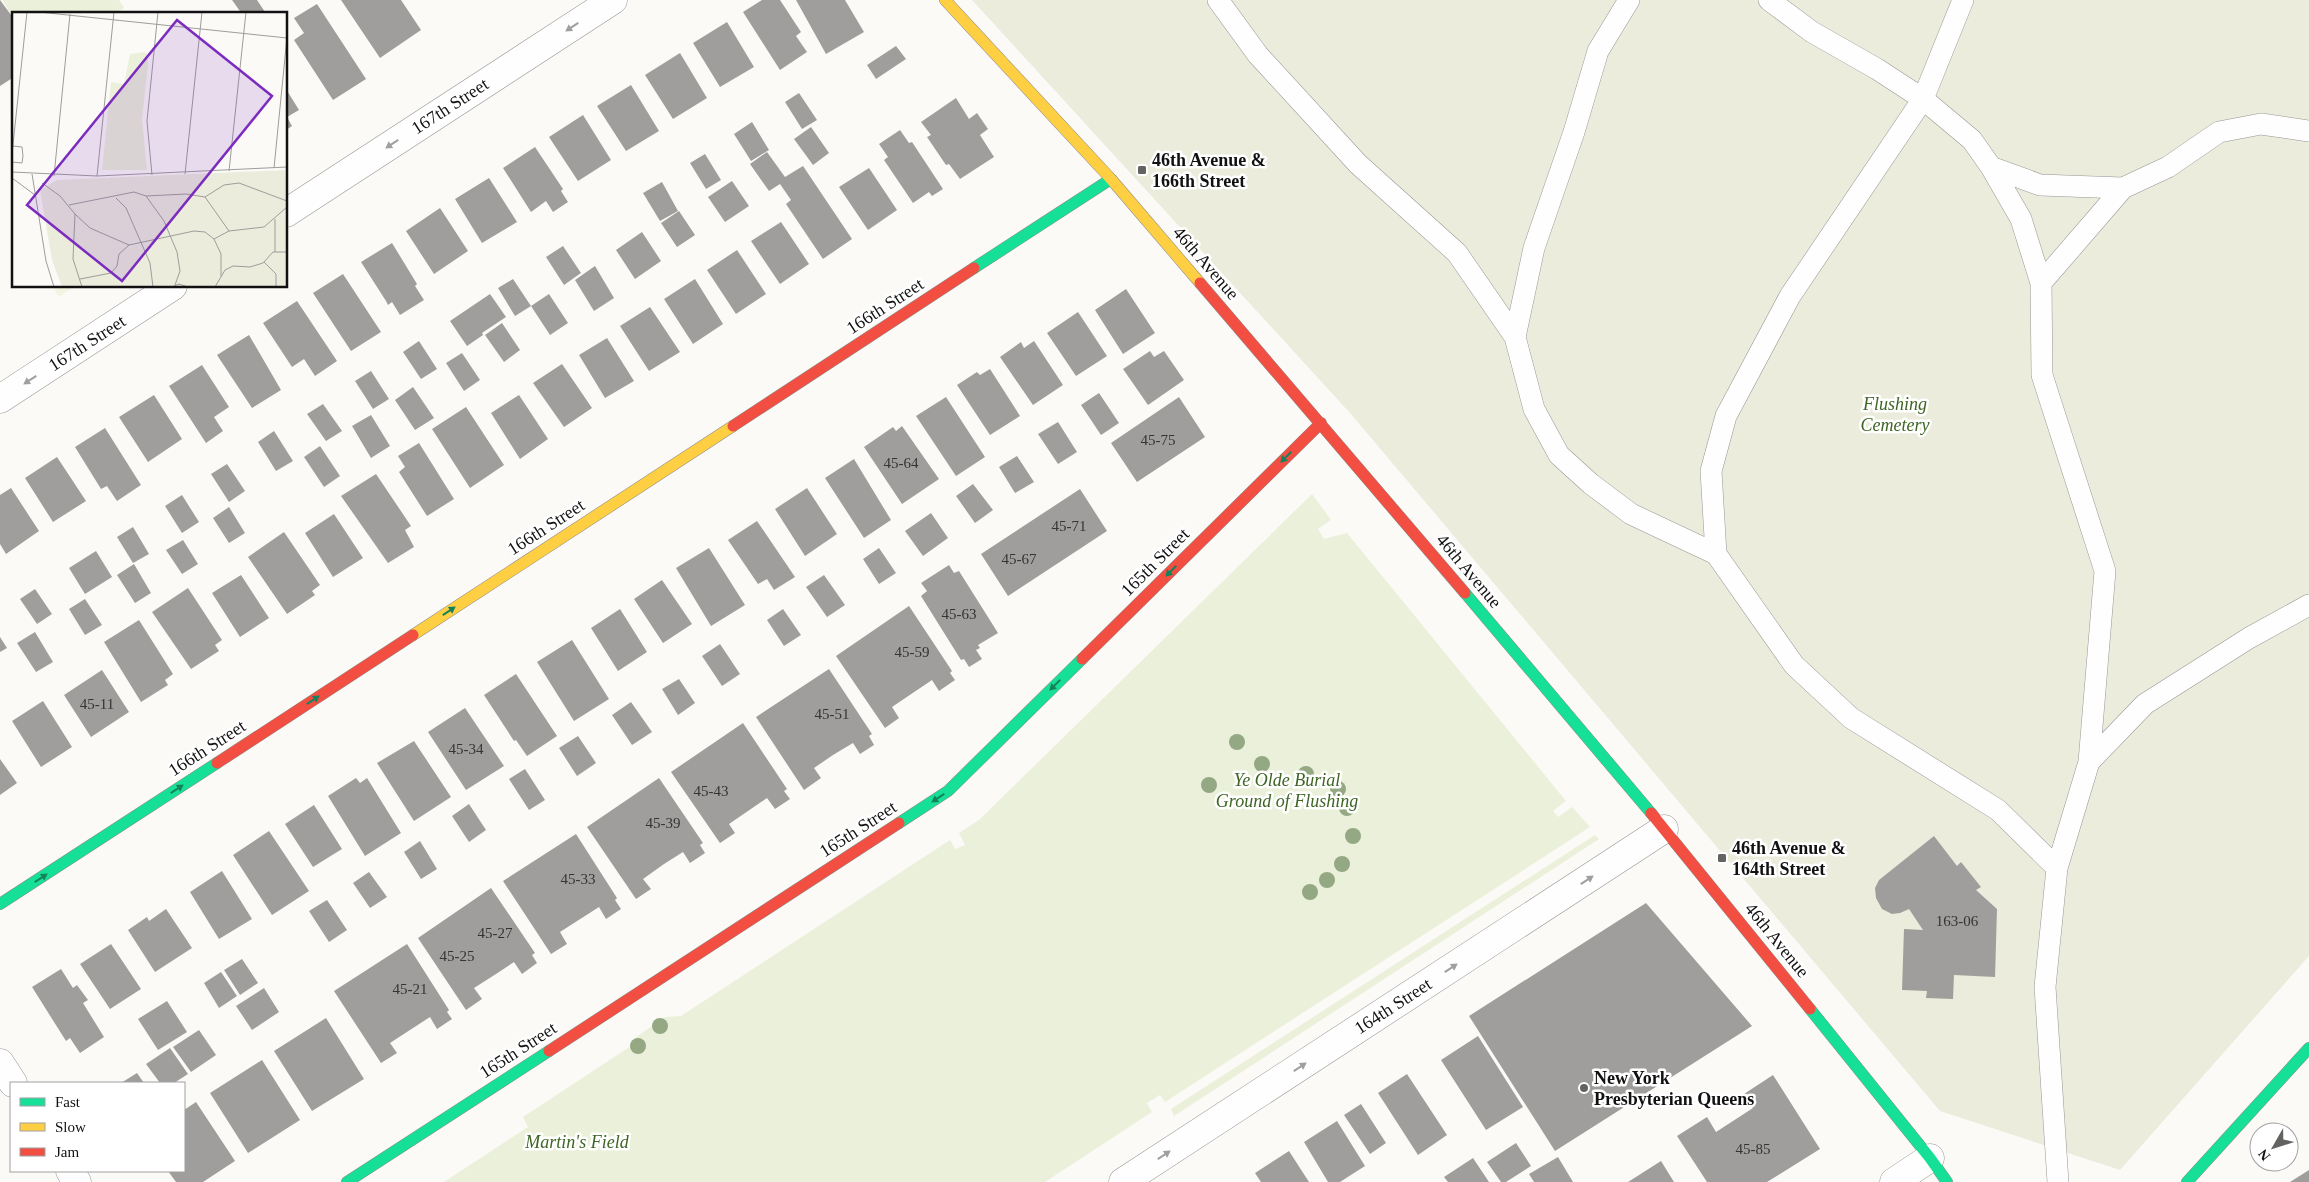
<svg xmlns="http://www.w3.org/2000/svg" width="2309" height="1182" viewBox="0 0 2309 1182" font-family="'Times New Roman',serif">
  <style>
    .green { fill: #eaf0d9 }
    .cemetery { fill: #ebecdc }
    .pitch { fill: #f3f4e2 }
    .building { fill: #a09e9c }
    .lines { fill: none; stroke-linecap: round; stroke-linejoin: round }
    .lane-casing { stroke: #979695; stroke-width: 22 }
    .street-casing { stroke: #979695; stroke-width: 29 }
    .fast-casing { stroke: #8d8d8b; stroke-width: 12 }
    .slow-casing { stroke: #8d8d8b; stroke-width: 12 }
    .jam-casing { stroke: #8d8d8b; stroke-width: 12 }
    .lane { stroke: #fffefe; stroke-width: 21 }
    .street { stroke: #fffefe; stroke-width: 28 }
    .fast { stroke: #16e098; stroke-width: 11 }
    .slow { stroke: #ffcf43; stroke-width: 11 }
    .jam { stroke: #f24e42; stroke-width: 11 }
    .tree { fill: #94a883 }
    .oneway { fill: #a09f9f }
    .oneway2 { fill: #14835b }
    .poi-dot { fill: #636362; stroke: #fff; stroke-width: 2 }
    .labels { text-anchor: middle; stroke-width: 5; stroke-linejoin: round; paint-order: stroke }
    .number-label { font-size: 15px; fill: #353434 }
    .street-label { font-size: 18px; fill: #111; stroke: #fff }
    .poi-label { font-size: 18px; font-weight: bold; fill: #111; stroke: #fff; text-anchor: start }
    .park-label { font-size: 18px; font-style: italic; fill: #3e6524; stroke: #fff }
    .inset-road { fill: none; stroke: #9e9d9b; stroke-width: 1 }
    .view { fill: #7b2cbf; fill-opacity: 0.15; stroke: #7b2cbf; stroke-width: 2.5 }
    .inset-edge { fill: none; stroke: #111; stroke-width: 2.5 }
  </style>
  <rect width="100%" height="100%" fill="#fcfaf7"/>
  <path class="green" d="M2,0H119L124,8L115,14H14V19Z
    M1312,494L1331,520L1318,529L1324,539L1347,533L1566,801L1553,811L1558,817L1572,807L1590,827L1165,1102L1160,1095L1147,1103L1152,1112L1045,1182H444L528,1127L523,1117L631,1046L636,1037L665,1017L681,1016L950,840L955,849L965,845L959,833L979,820Z
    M1595,835L1599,839L1174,1116L1171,1109Z"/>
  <path class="cemetery" d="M972,0H2309V956L2120,1170L1940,1111L1350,413Z"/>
  <path class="pitch" d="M52,286H75L59,297Z"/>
  <path class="building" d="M0,0L14,19V77L0,86Z
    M232,0H257L265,12L261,14H242Z
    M341,0H401L421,30L380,58Z
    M762,0H780L801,32L796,36L807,52L780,70L743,12Z
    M796,0H845L864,32L826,54Z
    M317,4L366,79L333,100L294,40L304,33L294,18Z
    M727,22L754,67L720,87L693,43Z
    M896,46L906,59L876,79L867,65Z
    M680,53L707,98L673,119L645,75Z
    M631,85L659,131L626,151L597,106Z
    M286,89L299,110L287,117L292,126L286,130Z
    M799,93L817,120L802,129L785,102Z
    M956,98L969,119L977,113L988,129L980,135L994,157L960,179L949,164L946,165L927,137L931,135L921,122Z
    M583,115L611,160L578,181L549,137Z
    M752,122L769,150L751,161L734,134Z
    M811,127L829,153L813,165L794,139Z
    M900,130L909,143L912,142L943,189L932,196L929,192L913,203L884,160L888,157L879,144Z
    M535,147L563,189L561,191L568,202L553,212L546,201L531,212L503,168Z
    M767,152L785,177L803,166L852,239L823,259L786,204L791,200L780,184L769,191L750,164Z
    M705,154L721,180L706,189L690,163Z
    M869,168L897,210L868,230L839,187Z
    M489,178L517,222L482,243L455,199Z
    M732,181L749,206L725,222L708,197Z
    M662,182L678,211L660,221L643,193Z
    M440,208L468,251L434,274L406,231Z
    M679,211L695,235L677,247L661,223Z
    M781,222L809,264L780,284L751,241Z
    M642,232L661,261L635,279L616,250Z
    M392,243L417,284L415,286L424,300L400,315L392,302L388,305L386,301L361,262Z
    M563,246L581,273L564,285L546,257Z
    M737,250L766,294L736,314L707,270Z
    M595,266L614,298L594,311L575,280Z
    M343,274L381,332L351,351L313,293Z
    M513,279L531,306L515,316L498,288Z
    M695,279L723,324L693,344L664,299Z
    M1126,289L1155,333L1123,354L1095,310Z
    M490,294L506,317L482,333L483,335L467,346L450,321Z
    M549,294L568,323L550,335L531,306Z
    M297,301L337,361L315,376L304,359L292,367L263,323Z
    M650,307L680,352L649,371L620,326Z
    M1078,312L1107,356L1076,376L1047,333Z
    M502,323L520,350L504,362L485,335Z
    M249,335L281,390L252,408L217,355Z
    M607,338L634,381L605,398L579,355Z
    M419,341L437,369L421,379L403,352Z
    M1034,341L1063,385L1033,405L1000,357L1021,342L1024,348Z
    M1150,351L1154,357L1164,351L1184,380L1148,405L1123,369Z
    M462,353L480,380L464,391L446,363Z
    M562,364L592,408L564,427L533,383Z
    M202,365L229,407L214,417L223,431L206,443L169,386Z
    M990,369L1020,416L990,435L957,385L977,372L980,375Z
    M371,371L389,399L373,409L355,381Z
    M413,387L434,418L415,430L395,400Z
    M1099,393L1119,423L1101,435L1081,405Z
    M154,395L182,439L148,462L119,417Z
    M519,395L548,439L520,459L491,413Z
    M946,397L985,457L956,476L916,416Z
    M1179,397L1205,437L1137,482L1111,443Z
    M323,404L342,431L326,441L307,414Z
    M466,407L504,465L470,488L432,429Z
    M371,415L390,446L371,458L352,426Z
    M1058,422L1077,452L1058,464L1038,434Z
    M902,426L939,479L902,504L864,447L893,427L896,431Z
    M105,428L141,485L117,501L107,486L101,489L75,447Z
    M274,431L293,461L276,471L258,442Z
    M419,443L454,499L427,516L399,472L405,467L398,456Z
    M320,446L340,476L324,487L304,457Z
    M1017,456L1034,482L1015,493L999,467Z
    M57,457L86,501L53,522L25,478Z
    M854,459L891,520L864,538L825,478Z
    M227,464L245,491L229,502L211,474Z
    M376,474L411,526L405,530L414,547L388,563L341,496Z
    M973,484L993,510L975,523L956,496Z
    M11,488L39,531L6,554L0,544V495Z
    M807,488L837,534L805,556L775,509Z
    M1080,489L1107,531L1008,596L981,554Z
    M182,495L199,522L182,533L165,506Z
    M229,507L245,533L229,543L213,518Z
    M931,513L948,538L923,556L905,531Z
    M334,514L363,558L333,577L305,533Z
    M757,521L795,577L774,590L767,579L758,584L728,540Z
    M133,527L149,554L133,563L117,537Z
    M284,532L320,585L312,591L315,595L287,614L248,557Z
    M183,540L198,564L182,574L166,550Z
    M709,548L745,605L711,626L676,568Z
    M879,548L896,573L879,584L863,559Z
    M96,551L112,577L85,594L69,568Z
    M134,564L151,593L135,603L117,575Z
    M949,565L954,573L959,571L998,633L978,645L980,648L976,650L982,659L969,667L964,659L961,660L921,596L927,591L921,583Z
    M241,575L269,618L240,637L212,593Z
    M824,575L845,605L827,617L806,587Z
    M662,580L692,624L663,643L634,599Z
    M188,588L222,640L215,645L219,651L191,669L152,612Z
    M35,589L52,614L37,624L20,599Z
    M85,599L102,625L85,635L69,609Z
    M909,606L952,671L950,673L955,680L939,691L932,680L892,707L899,718L885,728L836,656Z
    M620,609L647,652L618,671L591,628Z
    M783,609L801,635L784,646L767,620Z
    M139,620L173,674L165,680L168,685L141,702L104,642Z
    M35,632L53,662L36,672L17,643Z
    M0,637L7,648L0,652Z
    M572,640L609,699L574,721L537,662Z
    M720,644L740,674L722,686L702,656Z
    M829,669L872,734L869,736L874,745L860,754L853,743L833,755L814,768L821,778L804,790L756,717Z
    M102,670L129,712L91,737L64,695Z
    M516,674L557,736L527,756L516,740L514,741L484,695Z
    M679,679L695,703L678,715L662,689Z
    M43,701L72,747L41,767L12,721Z
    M631,702L652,732L632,745L612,715Z
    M465,708L504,766L466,790L428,732Z
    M743,723L787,789L784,791L790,799L775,809L767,798L729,824L735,833L720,843L671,772Z
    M578,736L596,763L577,776L559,748Z
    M414,741L451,797L414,821L377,763Z
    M0,759L17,783L0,795Z
    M525,769L545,800L529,810L509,779Z
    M356,778L360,783L367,778L401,833L365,856L328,796Z
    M659,778L703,843L700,845L705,853L690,863L683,852L664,864L643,879L651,889L636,899L587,827Z
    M469,804L486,830L469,842L452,816Z
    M314,805L342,849L313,867L285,824Z
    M269,831L309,891L272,915L233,855Z
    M576,834L617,898L615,900L621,909L606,919L599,907L560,932L567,944L551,954L503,881Z
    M1934,836L1957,866L1961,862L1981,887L1976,890L1997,909L1995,977L1954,975L1953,999L1926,998L1927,991L1902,990L1904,929L1923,930L1909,909L1900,913L1892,914L1882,909L1876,898L1875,888L1879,880Z
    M420,841L437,869L421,879L404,852Z
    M222,871L252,919L219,939L190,892Z
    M369,872L387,897L370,908L353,883Z
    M491,888L535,953L532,955L537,963L522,974L514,962L496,974L474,988L482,999L466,1010L418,938Z
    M327,900L347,930L329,942L309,911Z
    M1646,903L1752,1026L1555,1151L1469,1016Z
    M166,909L192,948L155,972L128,930L147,917L149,921Z
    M111,944L141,989L110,1009L80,964Z
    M407,944L449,1010L447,1012L452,1019L437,1029L430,1017L390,1043L397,1053L381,1063L334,991Z
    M242,959L258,983L240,995L224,970Z
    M61,969L73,988L77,985L88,1000L83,1003L104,1037L80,1053L70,1038L66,1041L32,987Z
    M221,972L237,996L219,1008L204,983Z
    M264,988L279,1012L252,1030L236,1006Z
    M167,1001L187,1032L158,1050L138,1019Z
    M326,1018L364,1079L312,1111L274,1051Z
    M199,1030L216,1055L191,1072L173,1047Z
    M1478,1036L1523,1107L1486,1130L1441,1060Z
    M170,1048L188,1074L174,1083H160L146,1064Z
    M262,1060L300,1120L248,1153L210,1093Z
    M137,1073L144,1083H121Z
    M1407,1074L1447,1135L1418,1155L1378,1093Z
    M1773,1075L1820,1149L1767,1182H1707L1677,1136L1707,1117L1716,1132L1753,1108L1744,1094Z
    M196,1102L235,1161L203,1182H176L168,1171H184V1110Z
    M1361,1104L1386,1143L1370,1154L1344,1115Z
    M1337,1121L1365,1166L1340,1182H1328L1304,1142Z
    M1516,1143L1531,1166L1506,1182H1501L1487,1162Z
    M1289,1151L1309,1182H1261L1255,1173Z
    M1558,1157L1573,1182H1534L1529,1174Z
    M1473,1158L1489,1182H1448L1444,1177Z
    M1661,1161L1674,1182H1628Z
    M2309,1170V1182H2290Z"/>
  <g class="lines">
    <g class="lane-casing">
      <path id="lane" d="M1218,0L1258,55L1358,164L1457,253L1515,337L1534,409L1559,455L1591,484L1631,514L1716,554L1794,665L1851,718L1998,810L2057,868
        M1769,0L1812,32L1877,69L1923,99L1972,140L1991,167L2021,219L2041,283L2042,375L2105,571L2089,762
        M1991,167L2040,185L2123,188L2168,167L2219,132L2261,124L2309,131
        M2041,283L2123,188
        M1515,337L1534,248L1574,132L1598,51L1629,0
        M1716,554L1711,471L1726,416L1790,296L1923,99L1963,0
        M2058,1182L2045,987L2057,868L2089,762L2145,704L2249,638L2309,605"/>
    </g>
    <g class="street-casing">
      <path id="street" d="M286,213L613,0
        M0,399L173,286
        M0,1063L13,1083
        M70,1171L77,1182
        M1123,1182L1664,829
        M1894,1182L1930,1158"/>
    </g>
    <g class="fast-casing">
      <path id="fast" d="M974,268L1111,179
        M1465,593L1651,813
        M899,823L948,791L1082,659
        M0,904L217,763
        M1810,1009L1930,1158L1947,1182
        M347,1182L549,1051
        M2187,1182L2309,1048"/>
    </g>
    <g class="slow-casing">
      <path id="slow" d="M945,0L1111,179L1200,283
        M413,635L733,426"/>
    </g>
    <g class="jam-casing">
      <path id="jam" d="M1200,283L1465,593
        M733,426L974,268
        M1082,659L1321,423
        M217,763L413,635
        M1651,813L1810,1009
        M549,1051L899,823"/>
    </g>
    <use href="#lane" class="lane"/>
    <use href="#street" class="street"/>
    <use href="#fast" class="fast"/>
    <use href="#slow" class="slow"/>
    <use href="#jam" class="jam"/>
  </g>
  <g class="tree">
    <circle cx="1237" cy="742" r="8"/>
    <circle cx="1262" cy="764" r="8"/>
    <circle cx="1306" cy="774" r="8"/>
    <circle cx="1209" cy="785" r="8"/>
    <circle cx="1338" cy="789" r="8"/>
    <circle cx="1347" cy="808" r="8"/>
    <circle cx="1353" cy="836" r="8"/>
    <circle cx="1342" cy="864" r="8"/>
    <circle cx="1327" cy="880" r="8"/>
    <circle cx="1310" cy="892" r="8"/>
    <circle cx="660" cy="1026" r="8"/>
    <circle cx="638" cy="1046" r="8"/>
  </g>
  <defs><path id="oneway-solid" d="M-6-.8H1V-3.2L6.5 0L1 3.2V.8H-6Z" transform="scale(1.25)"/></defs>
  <g class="oneway">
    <use href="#oneway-solid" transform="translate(572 27) rotate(147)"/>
    <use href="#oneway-solid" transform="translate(392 144) rotate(147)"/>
    <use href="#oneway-solid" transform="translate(30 380) rotate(147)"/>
    <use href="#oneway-solid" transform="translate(1587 880) rotate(-33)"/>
    <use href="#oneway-solid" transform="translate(1451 968) rotate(-33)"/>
    <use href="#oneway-solid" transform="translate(1300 1067) rotate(-33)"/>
    <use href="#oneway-solid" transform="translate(1164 1155) rotate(-33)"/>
  </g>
  <g class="oneway2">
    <use href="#oneway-solid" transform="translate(1286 457) rotate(136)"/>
    <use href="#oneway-solid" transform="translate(1171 571) rotate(135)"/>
    <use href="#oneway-solid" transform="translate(449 611) rotate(-33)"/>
    <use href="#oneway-solid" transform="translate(1055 685) rotate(135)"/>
    <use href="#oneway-solid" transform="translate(313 700) rotate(-33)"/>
    <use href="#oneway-solid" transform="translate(177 789) rotate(-33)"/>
    <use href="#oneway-solid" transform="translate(938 798) rotate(147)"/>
    <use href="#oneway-solid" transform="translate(41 878) rotate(-33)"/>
  </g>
  <g class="poi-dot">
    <rect x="1137" y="165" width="10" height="10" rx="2.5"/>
    <rect x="1717" y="853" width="10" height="10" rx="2.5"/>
    <circle cx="1584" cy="1088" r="5"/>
  </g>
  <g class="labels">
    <g class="number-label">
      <text x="1158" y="445">45-75</text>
      <text x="901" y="468">45-64</text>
      <text x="1069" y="531">45-71</text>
      <text x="1019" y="564">45-67</text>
      <text x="959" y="619">45-63</text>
      <text x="912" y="657">45-59</text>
      <text x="97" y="709">45-11</text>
      <text x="832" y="719">45-51</text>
      <text x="466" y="754">45-34</text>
      <text x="711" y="796">45-43</text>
      <text x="663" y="828">45-39</text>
      <text x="578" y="884">45-33</text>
      <text x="1957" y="926">163-06</text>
      <text x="495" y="938">45-27</text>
      <text x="457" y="961">45-25</text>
      <text x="410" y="994">45-21</text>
      <text x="1753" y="1154">45-85</text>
    </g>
    <g class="street-label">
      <text transform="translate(450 106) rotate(-33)" y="6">167th Street</text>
      <text transform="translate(1206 263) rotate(49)" y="6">46th Avenue</text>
      <text transform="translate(885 306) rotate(-33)" y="6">166th Street</text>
      <text transform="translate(87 343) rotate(-33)" y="6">167th Street</text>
      <text transform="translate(546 527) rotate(-33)" y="6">166th Street</text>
      <text transform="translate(1155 562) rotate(-45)" y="6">165th Street</text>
      <text transform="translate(1469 571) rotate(50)" y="6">46th Avenue</text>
      <text transform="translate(207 748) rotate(-33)" y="6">166th Street</text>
      <text transform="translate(858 829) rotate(-33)" y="6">165th Street</text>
      <text transform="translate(1777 940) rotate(51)" y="6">46th Avenue</text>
      <text transform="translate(1393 1006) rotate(-33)" y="6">164th Street</text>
      <text transform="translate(518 1050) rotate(-33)" y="6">165th Street</text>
    </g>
    <g class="poi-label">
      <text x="1152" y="166">46th Avenue &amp;<tspan x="1152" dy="21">166th Street</tspan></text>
      <text x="1732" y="854">46th Avenue &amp;<tspan x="1732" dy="21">164th Street</tspan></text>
      <text x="1594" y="1084">New York<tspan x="1594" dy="21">Presbyterian Queens</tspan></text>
    </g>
    <g class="park-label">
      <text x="1895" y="410">Flushing<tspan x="1895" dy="21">Cemetery</tspan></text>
      <text x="1287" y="786">Ye Olde Burial<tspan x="1287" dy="21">Ground of Flushing</tspan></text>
      <text x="577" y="1148">Martin's Field</text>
    </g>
  </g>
  <g transform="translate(12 12)">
    <rect width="275" height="275" fill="#fcfaf7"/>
    <path d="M133,40L136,43V54L130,107L135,158H90L99,70L112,72L118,42Z" fill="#eaf0d9"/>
    <path d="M275,158V275H50L40,248L28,178L45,168Z" fill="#ebecdc"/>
    <path class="inset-road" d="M27,0L275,26M0,142L15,0M0,150L10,151L11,144L10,135L1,134M262,156L275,25M217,159L234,0M0,160L85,164L275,155M20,162L34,249L42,275M173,162L190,0M140,163L135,109L146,0M42,164L58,2M85,164L102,0M0,166L23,183M30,171L48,184L63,202L61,247L70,275M134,184L152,209L165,240L168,259L163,273M193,185L217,219M104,186L114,196L138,251L141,275M57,193L122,180L134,184L174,182L193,185L212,173L227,171L275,189M63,202L78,216L117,233L182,219L193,220L202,227L209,242V264M263,207V240M202,227L217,219L252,215L275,195M252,250L264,262V275M68,267L99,261L105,254L107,242L117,233M160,275L167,272L176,275M203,275L213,258L221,254L238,255L251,251L261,240H275"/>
    <path class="view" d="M165,8L260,84L110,269L15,193Z"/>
    <rect width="275" height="275" class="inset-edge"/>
  </g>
  <rect x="10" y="1082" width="175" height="90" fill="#ffffff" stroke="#a0a0a0"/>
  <rect x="20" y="1098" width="25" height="8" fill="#16e098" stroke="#a0a0a0"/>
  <text x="55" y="1107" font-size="15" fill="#111111">Fast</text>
  <rect x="20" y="1123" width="25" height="8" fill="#ffcf43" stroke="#a0a0a0"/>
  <text x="55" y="1132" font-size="15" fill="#111111">Slow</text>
  <rect x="20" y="1148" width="25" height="8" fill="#f24e42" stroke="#a0a0a0"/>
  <text x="55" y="1157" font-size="15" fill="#111111">Jam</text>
  <g transform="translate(2274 1147) rotate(231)"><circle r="24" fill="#ffffff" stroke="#a0a0a0"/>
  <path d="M0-4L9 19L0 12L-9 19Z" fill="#636362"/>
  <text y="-8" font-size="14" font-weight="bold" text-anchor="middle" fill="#111111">N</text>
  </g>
</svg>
